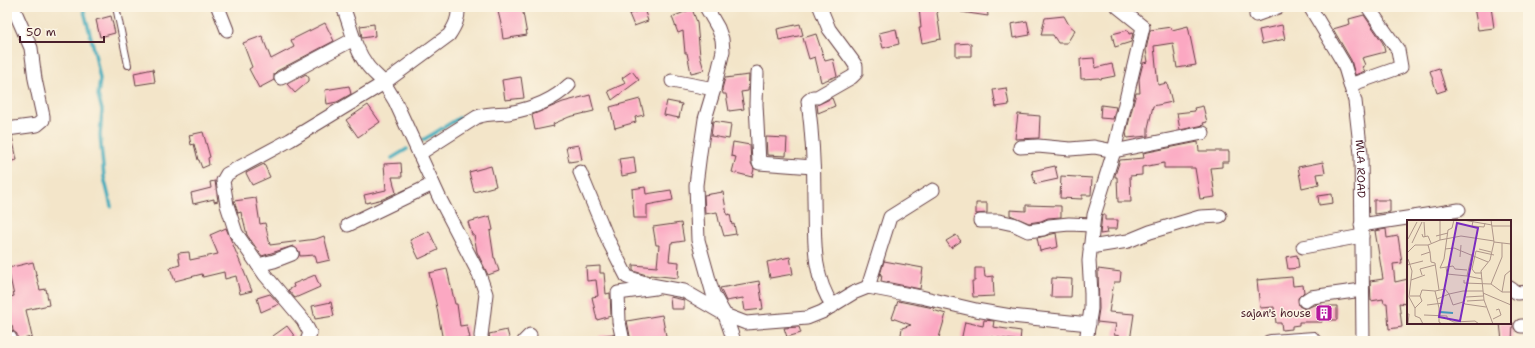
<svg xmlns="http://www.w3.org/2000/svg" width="1535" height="348" viewBox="0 0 1535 348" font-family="'Shantell Sans',sans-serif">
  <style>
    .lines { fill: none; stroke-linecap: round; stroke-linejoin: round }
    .stream { stroke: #3caabb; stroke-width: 3.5 }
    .building { fill: #fba8c2 }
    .service-casing { stroke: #633d43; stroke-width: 8 }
    .minor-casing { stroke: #633d43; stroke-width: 15 }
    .service { stroke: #fff; stroke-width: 6 }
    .minor { stroke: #fff; stroke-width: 13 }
    .labels { text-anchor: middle; stroke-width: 3; stroke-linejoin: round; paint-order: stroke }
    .street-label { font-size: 11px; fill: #4a1f2b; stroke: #fcf5e5 }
    .poi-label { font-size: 11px; fill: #4a1f2b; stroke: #fcf5e5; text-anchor: end }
    .inset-river { fill: none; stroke: #3caabb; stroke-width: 2 }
    .inset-road { fill: none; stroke: #af968a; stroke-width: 1 }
    .view { fill: #7b2cbf; fill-opacity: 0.15; stroke: #7b2cbf; stroke-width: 2 }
    .inset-edge { fill: none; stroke: #4a1f2b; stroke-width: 2 }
  </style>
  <rect width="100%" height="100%" fill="#fcf5e5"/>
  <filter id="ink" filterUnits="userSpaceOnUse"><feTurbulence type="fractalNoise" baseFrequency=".025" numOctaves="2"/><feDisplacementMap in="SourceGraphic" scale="8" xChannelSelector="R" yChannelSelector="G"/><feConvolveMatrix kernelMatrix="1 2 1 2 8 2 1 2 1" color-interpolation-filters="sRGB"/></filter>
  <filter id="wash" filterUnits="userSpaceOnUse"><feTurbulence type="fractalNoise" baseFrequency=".012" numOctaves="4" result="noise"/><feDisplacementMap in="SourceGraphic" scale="16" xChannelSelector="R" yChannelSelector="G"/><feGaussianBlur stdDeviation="0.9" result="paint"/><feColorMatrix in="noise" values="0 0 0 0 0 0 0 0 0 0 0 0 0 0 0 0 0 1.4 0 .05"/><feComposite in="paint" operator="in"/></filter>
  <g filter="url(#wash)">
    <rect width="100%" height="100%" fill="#f3e5c9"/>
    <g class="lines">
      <path class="stream" d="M83,7L94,49L100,79L98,95L102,110L100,135L104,177L111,206
        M423,140L459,118L465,120
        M392,158L407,149"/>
    </g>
    <g id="blocks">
      <path class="building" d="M497,7H522L527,35L503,39L501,24Z
        M919,7H943L937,13L941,39L922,43L919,28H921Z
        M962,7H987L988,16L961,12Z
        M1474,7H1491L1494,28L1478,30Z
        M644,9L648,21L634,26L629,14Z
        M692,9L697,22L700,56L704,70L691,73L687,53H685L683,31L678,33L672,17Z
        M1364,15L1383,43L1385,52L1362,58L1365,65L1362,67L1365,71L1355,75L1351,60L1333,29L1350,24L1349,19Z
        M111,16L115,33L100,37L96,20Z
        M1064,16L1069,25L1075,30L1067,43H1058L1053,35H1041L1045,18Z
        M1027,21L1030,35L1013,38L1011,24Z
        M325,23L334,41L277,71L274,74V80L259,88L249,69L252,67L243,43L262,36L271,59L294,47L291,40Z
        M374,24L375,36L362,38L360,26Z
        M800,24L803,35L779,40L777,29Z
        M1282,25L1285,39L1262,44L1259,30Z
        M1188,26L1196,65L1177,68L1173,43L1154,46L1158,85L1167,83L1172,102L1153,106L1148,128V136L1127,138L1126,133L1136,93H1140L1139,79L1143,63L1148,62L1146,50L1150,30L1171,27L1172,30Z
        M896,29L899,44L883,48L879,33Z
        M1128,30L1129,34L1133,33L1131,42L1115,47L1112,34Z
        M816,34L825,61L833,59L837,76L821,82L815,57L809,59L803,38Z
        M971,43V56H956V44Z
        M1094,58L1095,68L1112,64L1115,76L1100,79L1099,78L1081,79L1080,59Z
        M1439,68L1446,90L1437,93L1430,71Z
        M153,69L155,82L136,85L134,73Z
        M632,71L639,80L612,100L608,91L626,83L622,78Z
        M306,74L309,78V81L295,93L287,84Z
        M749,75L748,91L741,92L744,109L729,111L726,94H723L722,89L725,78Z
        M521,77L524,98L505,100L502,80Z
        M349,86L351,94L337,102L327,104L325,90Z
        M1006,88L1009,105L996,107L993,90Z
        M590,95L594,111L569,117L553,124L554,126L535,130L532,115L563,102Z
        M832,98L835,106L818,113L817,105Z
        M640,99L644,115L635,117L636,122L615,128L610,107Z
        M667,101L682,104L679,118L664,115Z
        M368,105L380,122L358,137L346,120Z
        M1101,105L1116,107L1113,119L1100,118Z
        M1203,106L1207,122L1203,123L1204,125L1180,130L1177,113L1195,111L1194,108Z
        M1018,114L1040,116L1039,138L1015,139Z
        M713,121L731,124L729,139L711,136Z
        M203,132L210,157L208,158L209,165L202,168L199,160H198L194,144L191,145L189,135Z
        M12,136L17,160L7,162V137Z
        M766,137L787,138L786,156L767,155Z
        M733,142L750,145L751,163L754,169L752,177L732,172L736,157L731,156Z
        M1198,142L1199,151H1229V162H1222V167L1211,168L1215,197L1200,199L1195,168H1164V163L1142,167V175L1130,176L1131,202H1118L1117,177H1115V175L1120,160L1144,158L1143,153Z
        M579,145L582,160L569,162L566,147Z
        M634,157L636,173L622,176L619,159Z
        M1323,162L1325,173L1317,174L1319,184L1302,188L1298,167Z
        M401,163L402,177H392L396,193L383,199L366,203L364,195L386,190L384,164Z
        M264,164L270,177L252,185L246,173Z
        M491,166L496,186L474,192L469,172Z
        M1055,166L1058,179L1035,184L1032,171Z
        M1061,176L1092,178L1091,195H1082V199L1060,198Z
        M215,181L218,201L214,202V199L193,204L191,193L211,188L210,182Z
        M645,187L646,194L671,190L673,200L647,205V218H634L632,189Z
        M723,192L727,215L730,214L732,225L734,224L736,234L724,236L721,226H720L717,212L705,214L704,195Z
        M1332,194L1333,203L1319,205L1318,196Z
        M256,198L260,224L265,223L270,245L316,239L324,236L330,260L317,263L315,255L300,256L299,251L293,246L262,256L247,235L243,218H242L241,212L238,213L234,201Z
        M1374,200H1390V212L1374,214Z
        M976,203H987V213L976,214Z
        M1026,205L1061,206V217L1048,218L1041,221L1029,223L1010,215V210L1026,211Z
        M1102,215H1105V220H1118L1117,229H1106L1107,233L1100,234Z
        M490,216L493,230L490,231L494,258H495L499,271L488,275L477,252L474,235H472L468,222Z
        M681,223L684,241L671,243L669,261L679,262L678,278L650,275V276L633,271V265L657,267L659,245H656L653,227Z
        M226,228L252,291L240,294L236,276L225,279L224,272L203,277L202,274L175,281L170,268L180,265L178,253L189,252L190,260L218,254L210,235Z
        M1386,229L1387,238L1398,236L1402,263L1393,264L1395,282L1408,279V304L1399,303L1402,327L1389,329L1387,303H1384L1383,299L1371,301L1370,281L1383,279L1375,231Z
        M429,231L438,250L419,259L410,240Z
        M1056,233L1058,247L1040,251L1037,238Z
        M956,235L961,241L951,248L946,241Z
        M1297,255L1299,268L1288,269L1286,257Z
        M790,257L793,274L770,278L767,262Z
        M884,261L923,268L920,289L881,281L882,275H880Z
        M33,262L40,290L46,289L49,305L26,310L32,337L17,340V334L13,331L12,325L7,326V300H11L10,297L14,296L8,268Z
        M600,266V273H604L606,294L610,293L611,316L597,320L592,297L598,296L596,280L587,281L586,267Z
        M975,268H984L985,277L993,276L994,296L973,297L972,281H975Z
        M447,269L455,304H457L460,326L467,325L470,338L458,341H443L436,303L429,273Z
        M1098,269L1121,272L1120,282H1114L1109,312L1134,314L1130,341H1118L1120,336L1114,335L1116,324L1097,322L1099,309Z
        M315,275L320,287L295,298L288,290L294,287L293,284Z
        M1292,277L1293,286L1303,285L1304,292L1298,298L1299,306L1305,309L1314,305L1322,304V306H1337V320H1322V322H1299V325L1292,326V329L1282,330L1281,323H1276L1274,307L1260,308L1257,280Z
        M1052,278L1072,279L1071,297H1051Z
        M759,281L763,309L745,311L743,298L726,301L720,288Z
        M270,294L279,304L261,312L257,298Z
        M670,297L684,300V309H671Z
        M898,301L934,308L933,310L946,314L938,341H900L902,328L911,325L892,318Z
        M331,302L334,316L315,319L312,306Z
        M662,315L667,341H631L627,321Z
        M984,320L994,321L993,327L1021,331L1020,341L991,337V341H961L965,322L983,326Z
        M1500,323H1513L1512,341H1502Z
        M287,326L298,341H266Z
        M799,327L801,333L787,337L784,328Z
        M507,330L510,341H490L489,334Z
        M613,334L615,341H599V336Z"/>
    </g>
  </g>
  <g filter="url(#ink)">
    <use href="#blocks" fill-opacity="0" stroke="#633d43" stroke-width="1"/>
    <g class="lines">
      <g class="service-casing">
        <path id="service" d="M116,7L128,65
          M1266,341L1267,339L1271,338L1314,335L1319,341"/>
      </g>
      <g class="minor-casing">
        <g id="minor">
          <path d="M218,7L227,30"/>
          <path d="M458,7C459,18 455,26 449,35L384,83L395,101L440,199L479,274L486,294L481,336L482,341"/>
          <path d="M706,7L718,28L722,39L723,51L714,89L705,119L700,153L696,185L698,240L713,294L725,315"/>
          <path d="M820,7L829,29L852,60L856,66V73L852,77L817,97H813L808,101C812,131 814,168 814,199C815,233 811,276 833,306"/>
          <path id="s1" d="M1310,7L1344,64L1355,101L1361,154L1363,341"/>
          <path d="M1256,15L1278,7"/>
          <path d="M757,73L756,104L759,163L813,167"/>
          <path d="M281,78L354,39"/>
          <path d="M672,81L714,89"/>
          <path d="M1350,85L1401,67L1398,50L1368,7"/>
          <path d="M7,129L37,125L43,120V116L35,79L31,48L13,7"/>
          <path d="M1020,147L1038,146L1070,149L1094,147L1114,151L1203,133"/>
          <path d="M419,154L477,117C487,113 497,114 508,113C530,109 552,102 569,85"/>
          <path d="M580,172L609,242L627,277L651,285L684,291L724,314"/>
          <path d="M980,221H999L1013,224L1028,231L1043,229L1049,226L1069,224L1092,225"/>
          <path d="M348,225L433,184"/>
          <path d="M1361,225L1459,210"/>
          <path d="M1090,247L1128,241L1150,232L1200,217L1220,216"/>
          <path d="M1303,247L1362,236"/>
          <path d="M258,265L274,261L292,254"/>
          <path d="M868,287L890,217L933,190"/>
          <path d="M1510,288L1517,293L1528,292"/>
          <path d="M1305,301L1311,297L1362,290"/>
          <path d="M1521,326H1528"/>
          <path d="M7,338H10"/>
          <path d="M307,341L310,333L303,320L265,275L236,233L227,205L223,181L227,174L290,140L384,83C379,77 372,72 367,65C354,48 351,26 343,7"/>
          <path d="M524,341L530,335"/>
          <path d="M623,341L619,322L618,293L655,288"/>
          <path d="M734,341L725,315L746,323L807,318L822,312L853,293L868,287L921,297L976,310L1011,316L1089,324"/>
          <path d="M1086,341L1091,309V293L1089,261L1094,215L1114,151L1143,27L1118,7"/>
        </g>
      </g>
      <use href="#service" class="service"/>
      <use href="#minor" class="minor"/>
    </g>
  </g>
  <defs>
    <g id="building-square" transform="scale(0.9)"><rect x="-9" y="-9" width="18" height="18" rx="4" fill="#b5179e" stroke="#fcf5e5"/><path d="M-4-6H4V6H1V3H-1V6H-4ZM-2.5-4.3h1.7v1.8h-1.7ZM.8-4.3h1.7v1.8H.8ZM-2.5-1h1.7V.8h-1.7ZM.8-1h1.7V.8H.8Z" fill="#fff"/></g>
  </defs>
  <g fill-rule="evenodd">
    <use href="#building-square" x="1324" y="313"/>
  </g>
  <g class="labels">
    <g class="street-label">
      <text dy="4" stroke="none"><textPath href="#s1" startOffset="173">MLA ROAD</textPath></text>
    </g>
    <g class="poi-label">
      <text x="1311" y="317">sajan's house</text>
    </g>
  </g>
  <g transform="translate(1407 220)">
    <rect width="104" height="104" fill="#f3e5c9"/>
    <path class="inset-river" d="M33,92L46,93"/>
    <path class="inset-road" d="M56,0L85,5M84,0L87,22L83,40L74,51L77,80L86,104M66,1L65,6L77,7L78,3M17,2L18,17M85,6H104M15,14L16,17L21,16L24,23M29,16L41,13M1,19L10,2M33,20L54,16L87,21M87,22L104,24M5,23L15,2M38,29L47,28L81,42M72,29L84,32M23,32L24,42L28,43L32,70M65,34L60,56L75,59M14,35L23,32L21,25M53,37L54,25M0,39V33L8,25H21L33,20V0M1,39L5,51L2,77L8,88V96L13,98L16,104M0,45L16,41M39,47L40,54L60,56M33,48L37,39L41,10L45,8L47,0M33,48L46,46L48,49L60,50M75,53H68L65,49L69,31L87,35M15,55L13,49L28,45M4,60L18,55M57,60V63L84,64L95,37V23M84,64L95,72H104M28,71L38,69L42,74L56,71H76M95,72L98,55L104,50M76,73L104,85M3,76H13L15,70L28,71L32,88V102L35,104M59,77L76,76M30,79L42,74L46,85L56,82L58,84L79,87M60,81L77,80M20,85L36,83M8,88L15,81L13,76M0,94H2L1,104M17,95L40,96V99L47,102L68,101L72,104M86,99L94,95L92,89L89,90"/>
    <path class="view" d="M50,3L71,8L53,101L32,97Z"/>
    <rect width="104" height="104" class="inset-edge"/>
  </g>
  <rect width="1535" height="348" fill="none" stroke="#fcf5e5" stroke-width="24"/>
  <path d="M20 36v6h84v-6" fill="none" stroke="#4a1f2b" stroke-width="2"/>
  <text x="26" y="36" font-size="12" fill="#4a1f2b" stroke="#fcf5e5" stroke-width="3" paint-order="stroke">50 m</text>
</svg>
